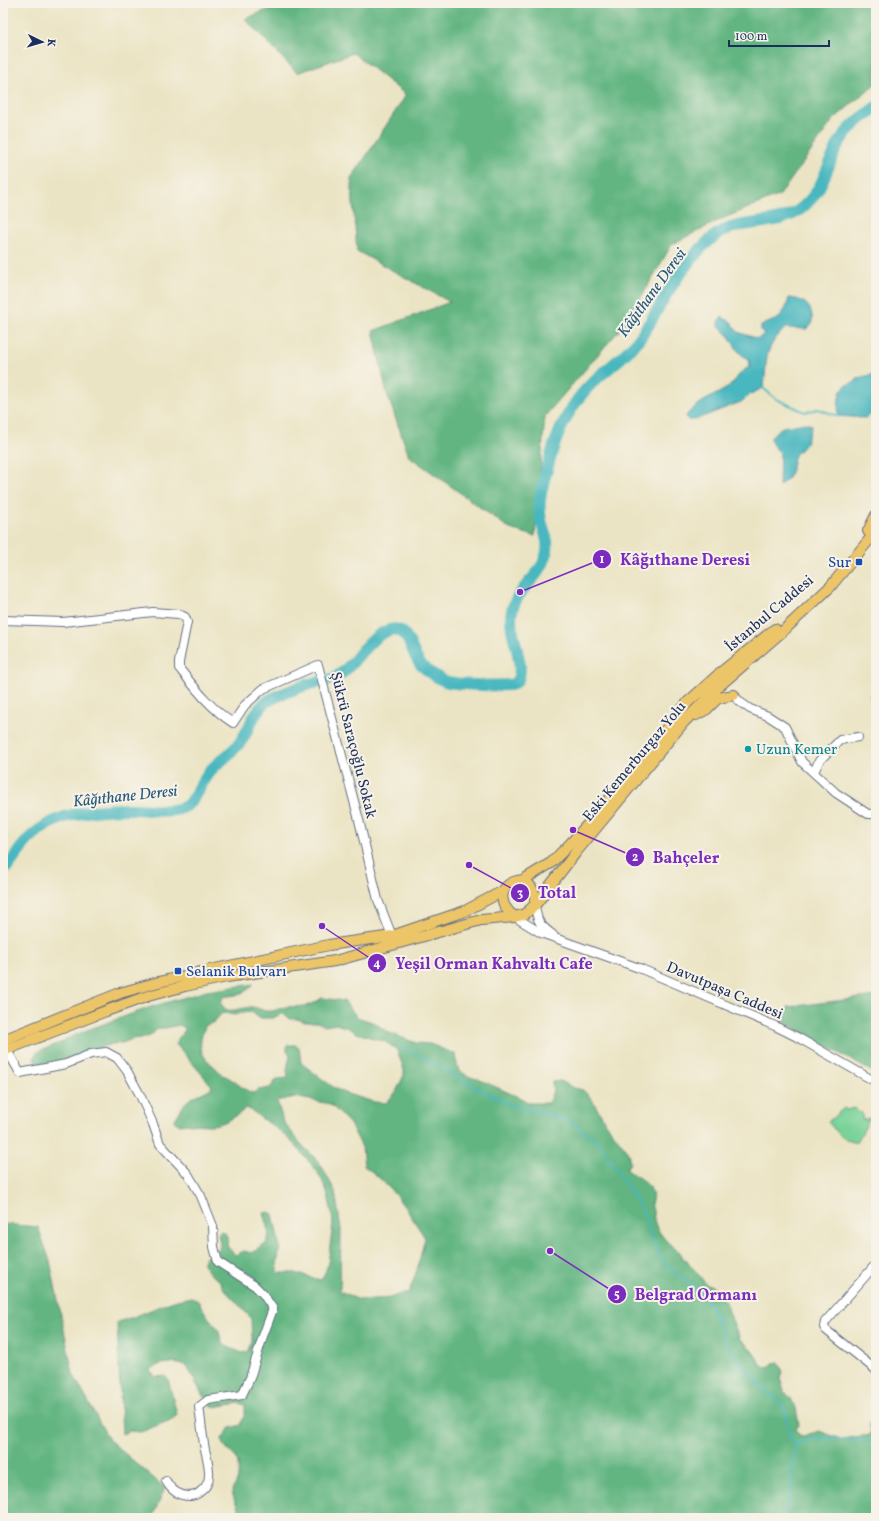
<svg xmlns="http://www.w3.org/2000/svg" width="879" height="1521" viewBox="0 0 879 1521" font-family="Vollkorn,serif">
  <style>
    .green { fill: #79d399; stroke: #4a817c }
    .forest { fill: #62b581; stroke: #3e7270; fill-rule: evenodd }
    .water { fill: #48b7bf; stroke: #32738e }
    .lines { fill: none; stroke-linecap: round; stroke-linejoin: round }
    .stream { stroke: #48b7bf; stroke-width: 2 }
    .river { stroke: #48b7bf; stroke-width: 12 }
    .minor-casing { stroke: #646e82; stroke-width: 10 }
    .major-casing { stroke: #646e82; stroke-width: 12 }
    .minor { stroke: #fff; stroke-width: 8 }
    .major { stroke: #edc569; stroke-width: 10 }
    .transit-dot { fill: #1a4fb4; stroke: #f7f3e8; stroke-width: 1.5 }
    .culture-dot { fill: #0f9aa8; stroke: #f7f3e8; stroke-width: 1.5 }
    .labels { text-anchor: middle; stroke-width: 4; stroke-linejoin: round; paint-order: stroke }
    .transit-label { font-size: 15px; fill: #164399; stroke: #f7f3e8; text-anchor: end }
    .street-label { font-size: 15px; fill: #1b2f5e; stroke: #f7f3e8 }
    .culture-label { font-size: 15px; fill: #0d838f; stroke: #f7f3e8; text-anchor: start }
    .water-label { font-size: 16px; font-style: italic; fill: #28587b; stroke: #f7f3e8 }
    .leader { fill: none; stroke: #7b2cbf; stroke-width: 1.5 }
    .callout-dot { fill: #7b2cbf; stroke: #f7f3e8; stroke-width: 1.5 }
    .mark-label { font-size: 12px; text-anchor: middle; font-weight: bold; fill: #fff }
    .callout-label { font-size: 16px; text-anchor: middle; font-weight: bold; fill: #7b2cbf; stroke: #f7f3e8; stroke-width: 4; stroke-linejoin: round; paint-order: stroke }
  </style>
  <rect width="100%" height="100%" fill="#f7f3e8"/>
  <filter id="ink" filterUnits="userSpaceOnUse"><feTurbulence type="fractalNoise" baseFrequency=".025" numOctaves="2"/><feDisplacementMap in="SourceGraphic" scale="8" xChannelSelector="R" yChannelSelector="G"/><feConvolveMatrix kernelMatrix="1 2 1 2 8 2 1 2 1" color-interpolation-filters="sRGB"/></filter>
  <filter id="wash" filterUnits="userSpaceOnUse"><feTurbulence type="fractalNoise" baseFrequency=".012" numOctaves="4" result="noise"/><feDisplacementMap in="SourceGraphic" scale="16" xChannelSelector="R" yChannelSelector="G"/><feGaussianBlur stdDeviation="0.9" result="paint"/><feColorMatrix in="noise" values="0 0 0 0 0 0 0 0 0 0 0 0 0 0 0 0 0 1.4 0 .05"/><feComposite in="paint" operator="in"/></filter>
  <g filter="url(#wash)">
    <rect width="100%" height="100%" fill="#ebe4c4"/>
    <path class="green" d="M876,685V739L870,695Z
      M844,1108L847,1110L854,1108L862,1113V1119L864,1120L870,1118L857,1142L843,1138C838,1133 833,1128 828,1122Z"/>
    <path class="forest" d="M284,3H876V83L833,120L780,195L724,218L672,244L628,320L545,416L535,536L510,529L409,456L387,394L373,331L450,302L357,251L351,179L406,95L353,53L297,73L245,19Z
      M253,984V986L241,994L223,997L221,1004L227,1010C236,1011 242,1008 251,1007C257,1007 261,1010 266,1011C273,1012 280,1008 287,1007C303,1006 308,1008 322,998L344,1001L357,1017L375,1023L387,1032L416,1043L430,1044L455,1054C456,1058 456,1063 458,1067C461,1074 471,1078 478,1079L525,1100L528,1103H549L553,1090L552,1082L561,1081L573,1088L583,1090L591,1098L605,1122L628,1152L630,1163L626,1169C639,1179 658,1186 651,1204C654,1211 653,1219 656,1226C660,1235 671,1247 680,1252L682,1260H686L707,1285L712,1286L728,1306L729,1312L740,1340L743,1341L752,1351L761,1364L764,1367H770L773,1363L779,1362L783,1372L780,1379L785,1392L790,1397L796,1408L799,1425L796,1429L799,1435L803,1436L819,1431L841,1439L870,1435L871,1430L869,1424L876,1419V1518H245C239,1510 233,1500 232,1490C240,1480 239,1470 237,1459C231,1452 224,1448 222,1439L230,1428L241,1425L245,1413V1405L239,1403L213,1407L207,1399L203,1396L186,1365L171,1363L161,1364L150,1369L151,1372L156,1377L165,1376L168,1379L177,1415L173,1419L141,1432L129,1431L122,1434L117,1322C143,1316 166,1300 192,1297L198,1301L208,1317L218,1329L222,1342L226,1346L242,1353L247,1352L252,1341L251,1318L223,1288L220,1281L210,1274L203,1264L206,1257L214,1254L219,1249L220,1244L218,1234L220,1231L225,1233L228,1239L227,1246L234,1254L236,1255L244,1251L251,1253L258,1250L260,1246L266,1244C272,1234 267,1224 264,1213L269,1212L273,1214L280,1248L277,1265L279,1273H295L321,1280C328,1271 329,1257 330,1246C331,1236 334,1225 332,1215C330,1202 326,1186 319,1175C318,1171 314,1168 312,1165C299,1149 284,1132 266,1121C258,1117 255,1111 246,1108C237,1116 225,1124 212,1125C201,1125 191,1123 180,1125L174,1121L185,1103L191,1098L210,1089L212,1086L176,1044L178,1039L185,1030V1028L180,1025L165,1028H157L152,1035L141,1039L136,1038L122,1043L111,1044L51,1064C43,1065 39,1065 34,1059L37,1052L65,1041L64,1040L87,1030L154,1006L207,991ZM249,1011L253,1013L259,1018H273L281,1014L286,1015L290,1019C300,1018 299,1021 306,1022C315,1023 316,1020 325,1026L336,1024L348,1028L357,1033L386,1042L397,1050L404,1070V1075L396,1092L386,1103L374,1102L344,1093L333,1087L301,1063L299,1047L295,1045H287V1050L290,1055L287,1069L288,1078L277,1079L270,1088L258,1090L254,1093C241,1090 234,1078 222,1075C218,1069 213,1066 208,1061C197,1050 200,1037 206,1025L214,1022L221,1014L224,1013L235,1015ZM295,1097L330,1104L350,1124L362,1147L364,1166C390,1183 408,1211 425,1238L417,1270L409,1292L389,1298L359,1300L340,1291L341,1229L335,1191L319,1162L300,1143L283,1121L277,1101Z
      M876,996V1074L784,1022L788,1007Z
      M3,1224L38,1227L50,1261L73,1374L109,1440L165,1488L152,1518H3Z"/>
    <path class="water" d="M789,298C805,299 814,307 812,324L806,329L786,328C777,335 769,346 767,357C765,367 766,378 763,388L751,394L741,402L694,420H688L686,416C697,402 713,397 727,388C738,381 736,373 750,367L749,359C735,355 732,334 719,326L718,321L722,317L731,322L738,332L758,339L764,334L761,330V326L779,318L786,308Z
      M876,374V411L865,418L838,416C839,400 836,385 856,382L857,378Z
      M804,423L812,425L806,443L795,455L792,466V470L788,478L779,486L780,453L772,444L771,438C780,423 790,427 804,423Z"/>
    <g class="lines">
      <path class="stream" d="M763,388L776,399L805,412L818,409L838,416
        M402,1046L475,1087L511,1105L547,1114L573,1123L600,1144L641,1208L658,1253L670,1269L693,1285L712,1308L729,1349L764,1389L784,1406L791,1441L797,1443L816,1438L876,1441
        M786,1518L797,1443"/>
      <path class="river" d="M3,871C11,865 15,856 21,848C30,836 44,825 59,819C82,810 110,809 135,809C148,809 174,814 186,806C194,801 202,781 209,772C219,761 233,753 241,741C250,729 253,712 265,703C274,696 298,688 309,684C321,681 332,681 342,673C358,660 369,636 390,630C409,624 411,655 421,665C428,671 436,678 445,681C455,685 497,686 509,685C512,685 515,683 517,681C526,667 511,637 511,620C511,590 539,581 546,556C551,538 541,530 540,513C538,498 544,480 548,466C556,434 569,405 593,382C609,367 626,356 639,339C650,325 657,309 666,295C679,274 696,250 716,235C743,217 778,229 803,207C824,189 827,165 839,143C848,127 862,118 876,107"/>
    </g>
  </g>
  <g filter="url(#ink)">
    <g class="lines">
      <g class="minor-casing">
        <path id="minor" d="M3,620L63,622L153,612L179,614L185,617L187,622L179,662V668C195,688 211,709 233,723L245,705L263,689L318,665L359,820L378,900L392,936
          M734,695L740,702L750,709L768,716L785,727L802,762L836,793L868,814H876
          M814,772L819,761L840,740L858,737
          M535,905C537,922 539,924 553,935
          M515,917L541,933L639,968L775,1026L797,1037L876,1082
          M7,1050L20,1073L66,1064L91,1054L106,1052L117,1058L127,1071L140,1095L153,1124L160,1144L188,1174L201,1196L213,1226L214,1247L218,1262L255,1286L263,1294L273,1309L263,1336L250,1378L242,1395L208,1400L199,1407C201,1420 202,1432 204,1444C206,1458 216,1481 201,1491C198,1494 195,1496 190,1496C178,1496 171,1490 166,1481
          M876,1264L825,1322L824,1327L826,1330L876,1370"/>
      </g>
      <g class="major-casing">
        <path id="major" d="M868,531L876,515
          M696,715L707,709L718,698L734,695
          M523,880L551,863L569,845L598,813L688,702L720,673L775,629
          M515,917C496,904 498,882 523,880C533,886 536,894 535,905
          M3,1040L120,993L155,983L205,971L329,945L392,936L465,911L503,891
          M3,1051L106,1011L148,996L185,986L227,977L335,961L481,920L515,917L525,914L535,905L577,851L684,722L718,687L784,630L830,587L869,540L876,526"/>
      </g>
      <use href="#minor" class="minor"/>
      <use href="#major" class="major"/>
    </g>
  </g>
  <g class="transit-dot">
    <rect x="855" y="558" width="8" height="8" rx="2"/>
    <rect x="174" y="967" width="8" height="8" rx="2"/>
  </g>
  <circle class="culture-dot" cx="748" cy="749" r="4"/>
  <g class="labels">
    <g class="transit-label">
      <text x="851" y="567">Sur</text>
      <text x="186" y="976" text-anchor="start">Selanik Bulvarı</text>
    </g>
    <g class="street-label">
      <text transform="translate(769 613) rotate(-40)" y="5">İstanbul Caddesi</text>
      <text transform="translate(354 745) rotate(76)" y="5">Şükrü Saraçoğlu Sokak</text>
      <text transform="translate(634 761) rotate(-50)" y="5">Eski Kemerburgaz Yolu</text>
      <text transform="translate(725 990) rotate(23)" y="5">Davutpaşa Caddesi</text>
    </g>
    <g class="culture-label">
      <text x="756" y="754">Uzun Kemer</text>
    </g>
    <g class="water-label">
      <text transform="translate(651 292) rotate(-54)" y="6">Kâğıthane Deresi</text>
      <text transform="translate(125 795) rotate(-6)" y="6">Kâğıthane Deresi</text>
    </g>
  </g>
  <path class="leader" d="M520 592L602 559M573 830L635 857M469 865L520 893M322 926L377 963M550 1251L617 1294"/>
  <g class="callout-dot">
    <circle cx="520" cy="592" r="4"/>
    <circle cx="573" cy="830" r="4"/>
    <circle cx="469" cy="865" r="4"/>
    <circle cx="322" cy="926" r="4"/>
    <circle cx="550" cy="1251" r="4"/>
    <circle cx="602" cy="559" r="10"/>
    <circle cx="635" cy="857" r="10"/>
    <circle cx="520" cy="893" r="10"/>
    <circle cx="377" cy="963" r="10"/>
    <circle cx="617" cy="1294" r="10"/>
  </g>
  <g class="mark-label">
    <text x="602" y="563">1</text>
    <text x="635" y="861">2</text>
    <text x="520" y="897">3</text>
    <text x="377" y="967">4</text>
    <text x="617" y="1298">5</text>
  </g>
  <g class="callout-label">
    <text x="685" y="565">Kâğıthane Deresi</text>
    <text x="686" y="863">Bahçeler</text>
    <text x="557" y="898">Total</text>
    <text x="494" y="969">Yeşil Orman Kahvaltı Cafe</text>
    <text x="696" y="1300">Belgrad Ormanı</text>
  </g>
  <rect width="879" height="1521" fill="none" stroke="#f7f3e8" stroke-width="16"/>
  <g transform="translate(42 42) rotate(95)" stroke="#f7f3e8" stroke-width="3" paint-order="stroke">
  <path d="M0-3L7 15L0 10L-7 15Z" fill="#1b2f5e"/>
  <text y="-6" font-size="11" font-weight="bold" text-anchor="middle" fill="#1b2f5e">K</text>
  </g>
  <path d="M729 40v6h100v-6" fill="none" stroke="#1b2f5e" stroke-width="2"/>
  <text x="735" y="40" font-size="12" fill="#1b2f5e" stroke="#f7f3e8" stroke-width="3" paint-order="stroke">100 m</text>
</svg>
